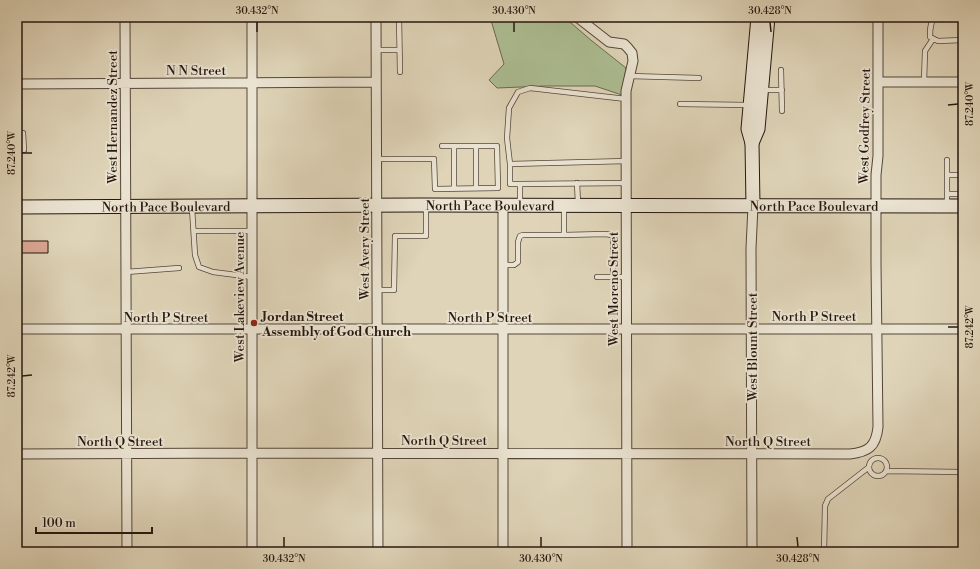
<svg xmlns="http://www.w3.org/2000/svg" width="980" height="569" viewBox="0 0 980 569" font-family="'Libre Bodoni',serif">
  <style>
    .green { fill: #acbe93; stroke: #6a6a51 }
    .building { fill: #dba795; stroke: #27170f }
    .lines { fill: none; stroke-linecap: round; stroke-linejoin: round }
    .lane-casing { stroke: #554639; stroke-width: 6 }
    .street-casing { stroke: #554639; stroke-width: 11 }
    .secondary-casing { stroke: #27170f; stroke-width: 15 }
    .lane { stroke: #eae3d1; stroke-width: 4.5 }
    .street { stroke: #eae3d1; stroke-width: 9 }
    .secondary { stroke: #eae3d1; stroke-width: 13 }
    .ticks { fill: none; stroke: #27170f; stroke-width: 1.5 }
    .poi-dot { fill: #8f2418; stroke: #eae3d1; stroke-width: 1.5 }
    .labels { text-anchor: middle; stroke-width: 3.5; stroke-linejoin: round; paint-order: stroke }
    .street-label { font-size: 13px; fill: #27170f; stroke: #eae3d1 }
    .poi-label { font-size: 13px; font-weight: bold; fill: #27170f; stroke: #eae3d1; text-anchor: start }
    .neatline { fill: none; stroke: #27170f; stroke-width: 1.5 }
    .ticks-label { font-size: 10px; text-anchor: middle; fill: #27170f }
  </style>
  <rect width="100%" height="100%" fill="#dfd4b8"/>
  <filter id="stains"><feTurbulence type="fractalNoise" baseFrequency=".005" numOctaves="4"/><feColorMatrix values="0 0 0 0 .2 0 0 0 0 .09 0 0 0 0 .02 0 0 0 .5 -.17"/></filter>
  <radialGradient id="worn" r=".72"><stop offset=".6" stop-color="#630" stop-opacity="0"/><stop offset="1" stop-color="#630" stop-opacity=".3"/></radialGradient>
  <path class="green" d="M490,17H564L592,41L626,68L622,95L595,86H545L497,88L489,80L504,64Z"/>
  <path class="building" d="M18,241H48V253H18Z"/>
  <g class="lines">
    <g class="lane-casing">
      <path id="lane" d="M399,17L400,72
        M963,17L934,18C930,23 930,30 930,37L938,41L963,40
        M376,50H399
        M781,70L782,111
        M629,76L699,78
        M924,82L925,51L933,39
        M763,90H782
        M680,104L748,105
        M17,133H23L24,150
        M454,146V188
        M476,146V188
        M376,159H434L435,189L498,188L497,146H442
        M947,160V175
        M510,164L507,138L509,108L518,92L530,88L626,99
        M577,183L578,203
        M520,184H510V164L627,161
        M947,194H963
        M947,204V175H963
        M520,205V184L627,183
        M192,208L195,255L199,267L213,272L252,277
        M194,231H252
        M564,235L605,234L612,235L613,237V277H626
        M503,265H514L518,262V242L520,236L523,235H564V206
        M126,272L179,268
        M597,277H613
        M377,290H394L395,236H426V206
        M869 467a9 9 0 1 1 18 0a9 9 0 1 1-18 0Z
        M886,471L963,472
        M824,552L825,506L828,499L869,467"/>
    </g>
    <g class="street-casing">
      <path id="street" d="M125,17L127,552
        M252,17V552
        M376,17L378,552
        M577,17L609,42L624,44L628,48L632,53L633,61L626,91L627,552
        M878,82H963
        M17,84L376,82
        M503,206V552
        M17,329H963
        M17,454L252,453L850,454C868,452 876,447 878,427L876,264V175L878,156V17
        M752,552L751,248L753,206"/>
    </g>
    <g class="secondary-casing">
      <g id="secondary">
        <path d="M752,143L758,129L768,17"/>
        <path d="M753,206L752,143L748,129L758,17"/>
        <path id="s1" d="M17,207L419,205L963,206"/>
      </g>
    </g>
    <use href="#lane" class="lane"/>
    <use href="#street" class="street"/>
    <use href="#secondary" class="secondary"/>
  </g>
  <path class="ticks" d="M257,22V32M514,22V32M770,22L771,32M948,105L958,104M22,153H32M948,327H958M22,376L32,375M284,537V547M541,537V547M797,537L798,547"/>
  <circle class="poi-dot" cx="254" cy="323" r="4"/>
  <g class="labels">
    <g class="street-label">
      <text x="196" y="75">N N Street</text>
      <text transform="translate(112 117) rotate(-90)" y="5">West Hernandez Street</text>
      <text transform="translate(864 126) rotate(-89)" y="5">West Godfrey Street</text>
      <text dy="5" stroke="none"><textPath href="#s1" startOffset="473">North Pace Boulevard</textPath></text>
      <text dy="5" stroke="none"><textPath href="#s1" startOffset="797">North Pace Boulevard</textPath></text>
      <text dy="5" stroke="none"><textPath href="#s1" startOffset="149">North Pace Boulevard</textPath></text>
      <text transform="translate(364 249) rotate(-90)" y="5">West Avery Street</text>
      <text transform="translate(613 289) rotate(-90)" y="5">West Moreno Street</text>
      <text transform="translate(239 297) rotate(-90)" y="5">West Lakeview Avenue</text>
      <text x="814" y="321">North P Street</text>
      <text x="166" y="322">North P Street</text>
      <text x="490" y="322">North P Street</text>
      <text transform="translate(752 347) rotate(-90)" y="5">West Blount Street</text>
      <text x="444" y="445">North Q Street</text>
      <text x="120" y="446">North Q Street</text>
      <text x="768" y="446">North Q Street</text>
    </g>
    <g class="poi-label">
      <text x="262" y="321">Jordan Street<tspan x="262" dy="15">Assembly of God Church</tspan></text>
    </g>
  </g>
  <rect width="980" height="569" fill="none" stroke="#dfd4b8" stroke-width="44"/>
  <path d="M36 527v6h116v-6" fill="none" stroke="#27170f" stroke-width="2"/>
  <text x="42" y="527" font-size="12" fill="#27170f" stroke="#eae3d1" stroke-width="3" paint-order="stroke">100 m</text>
  <rect x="22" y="22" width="936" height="525" class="neatline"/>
  <g class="ticks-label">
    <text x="257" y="14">30.432°N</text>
    <text x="514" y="14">30.430°N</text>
    <text x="770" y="14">30.428°N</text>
    <text transform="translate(969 104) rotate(-90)" y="4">87.240°W</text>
    <text transform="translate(11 153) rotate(-90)" y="4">87.240°W</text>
    <text transform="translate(969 327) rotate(-90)" y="4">87.242°W</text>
    <text transform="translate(11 376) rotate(-90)" y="4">87.242°W</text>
    <text x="284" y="562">30.432°N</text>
    <text x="541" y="562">30.430°N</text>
    <text x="798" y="562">30.428°N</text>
  </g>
  <rect width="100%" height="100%" filter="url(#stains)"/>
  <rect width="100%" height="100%" fill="url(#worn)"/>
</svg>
